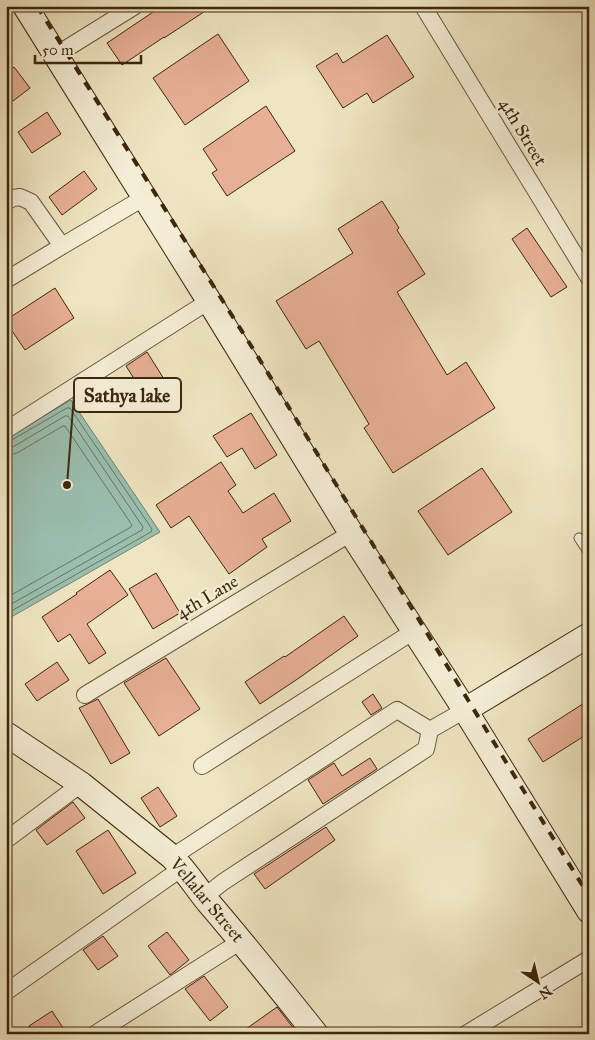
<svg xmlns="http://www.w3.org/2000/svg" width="595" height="1040" viewBox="0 0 595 1040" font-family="'IM FELL Great Primer',serif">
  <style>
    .water { fill: #9abfb0; stroke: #74826e }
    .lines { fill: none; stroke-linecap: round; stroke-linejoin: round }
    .shore { stroke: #6b735e; stroke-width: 1 }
    .building { fill: #e7af95; stroke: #3c270c }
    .lane-casing { stroke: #69563a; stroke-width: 11 }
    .street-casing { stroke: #69563a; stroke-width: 18 }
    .secondary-casing { stroke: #3c270c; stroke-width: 26 }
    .lane { stroke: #f5eed7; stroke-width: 9 }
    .street { stroke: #f5eed7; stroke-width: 16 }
    .secondary { stroke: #f5eed7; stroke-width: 24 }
    .rail { stroke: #3c270c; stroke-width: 4; stroke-dasharray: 9 9; stroke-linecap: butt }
    .labels { text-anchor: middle; stroke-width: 5; stroke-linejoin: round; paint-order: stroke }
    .street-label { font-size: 18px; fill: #3c270c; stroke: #f5eed7 }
    .leader { fill: none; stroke: #3c270c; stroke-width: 2 }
    .callout-dot { fill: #3c270c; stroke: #f5eed7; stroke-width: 2 }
    .callout { fill: #f5eed7; stroke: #3c270c; stroke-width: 2 }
    .callout-label { font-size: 19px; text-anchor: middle; font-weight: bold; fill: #3c270c }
  </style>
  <rect width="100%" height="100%" fill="#efe5c2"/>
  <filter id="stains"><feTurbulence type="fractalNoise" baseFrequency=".004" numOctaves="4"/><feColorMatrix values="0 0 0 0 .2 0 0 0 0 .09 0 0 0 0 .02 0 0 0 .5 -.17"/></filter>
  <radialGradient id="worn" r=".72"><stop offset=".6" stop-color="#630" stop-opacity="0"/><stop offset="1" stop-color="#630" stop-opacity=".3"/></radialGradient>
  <path class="water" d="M71,400L160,532L6,620V438Z"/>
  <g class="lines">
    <path class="shore" d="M6,442L10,441L67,408H70L152,529L151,532L6,614
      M6,448L13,447L65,416H68L143,527L142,530L6,607
      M6,456L17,453L63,426H65L132,525L131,527L6,598"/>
  </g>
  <path class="building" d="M162,6H213L164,38V37L122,65L107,43Z
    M218,34L249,81L185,125L153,78Z
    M387,35L414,77L373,103L367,93L343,108L316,66L337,53L343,63Z
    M14,67L30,88L13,101L6,91V73Z
    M266,106L295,151L227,196L212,173L217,170L203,149Z
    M47,112L61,134L32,153L18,132Z
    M84,171L97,189L62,215L49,197Z
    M382,201L399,228L397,230L425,274L397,292L447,375L466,362L495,408L393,473L364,428L369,424L319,341L306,349L276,301L353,253L338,229Z
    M527,228L567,287L551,297L512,239Z
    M55,288L74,318L25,350L6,322V320Z
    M147,352L169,387L129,413L117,396L133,385L129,380L133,377L126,366Z
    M251,413L277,455L255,469L242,448L227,457L213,436Z
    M221,462L236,485L228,491L243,513L274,493L291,521L262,539L267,547L229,574L189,516L171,528L156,505Z
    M482,468L512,512L448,555L418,511Z
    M110,570L128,595L87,624L106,653L89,664L70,634L58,642L42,617L77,594L76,593Z
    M156,573L180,613L153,629L129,589Z
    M344,616L358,636L299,678L260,704L245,682L284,656L285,657Z
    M166,658L200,709L159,736L124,683Z
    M57,662L69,680L37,701L25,684Z
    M373,694L382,708L371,715L362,702Z
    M98,699L130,753L111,764L79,708Z
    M589,700V733L543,762L528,739Z
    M370,758L377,769L323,804L308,780L334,763L342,776Z
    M158,787L177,816L160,827L141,798Z
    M73,802L85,818L47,845L36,830Z
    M326,827L335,840L265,889L254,874Z
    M108,830L136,873L103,894L76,851Z
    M167,932L189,960L170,975L148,946Z
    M103,936L118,956L98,970L83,950Z
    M204,976L228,1007L210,1021L185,989Z
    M277,1007L298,1034H239Z
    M52,1011L67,1034H34L29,1026Z"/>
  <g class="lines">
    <g class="lane-casing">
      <path id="lane" d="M579,538L589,553"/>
    </g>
    <g class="street-casing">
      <path id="street" d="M423,6L589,278
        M56,55L135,6
        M6,202L13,198L20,197L31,202L62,246L145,197
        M6,280L62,246
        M6,430L209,301
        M85,695L351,533
        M202,766L414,631
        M6,840L81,784
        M172,857L397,710L430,730
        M204,897L223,882L426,749L430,730L465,710
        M6,992L182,868
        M95,1034L241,941
        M466,1034L589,959"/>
    </g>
    <g class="secondary-casing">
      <path id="secondary" d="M25,6L209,301L351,533L465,710L589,911
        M465,710L589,635
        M6,734L81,784L172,857C186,871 196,887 208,902C245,945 280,989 316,1034"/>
    </g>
    <use href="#lane" class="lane"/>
    <use href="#street" class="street"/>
    <use href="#secondary" class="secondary"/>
    <path class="rail" d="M37,6L255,352L509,767L589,896"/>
  </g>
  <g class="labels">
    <g class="street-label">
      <text transform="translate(523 132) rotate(59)" y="6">4th Street</text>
      <text transform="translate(207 597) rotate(-31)" y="6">4th Lane</text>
      <text transform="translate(207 900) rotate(50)" y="6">Vellalar Street</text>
    </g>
  </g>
  <path class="leader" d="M67 485L74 395"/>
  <circle class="callout-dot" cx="67" cy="485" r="5"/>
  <rect class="callout" x="74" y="378" width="107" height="34" rx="5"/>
  <g class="callout-label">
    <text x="127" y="402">Sathya lake</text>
  </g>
  <rect width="595" height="1040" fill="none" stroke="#efe5c2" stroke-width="25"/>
  <rect x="8" y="8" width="580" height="1025" fill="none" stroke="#3c270c" stroke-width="2.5"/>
  <rect x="12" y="12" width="570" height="1015" fill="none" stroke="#3c270c"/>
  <g transform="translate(538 982) rotate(145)" stroke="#f5eed7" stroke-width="4" paint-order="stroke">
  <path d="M0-4L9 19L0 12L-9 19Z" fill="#3c270c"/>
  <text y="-8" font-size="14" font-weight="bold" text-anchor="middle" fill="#3c270c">N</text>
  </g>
  <path d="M35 55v8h106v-8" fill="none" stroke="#3c270c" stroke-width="2.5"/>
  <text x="42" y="55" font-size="15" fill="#3c270c" stroke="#f5eed7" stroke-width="4" paint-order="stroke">50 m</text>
  <rect width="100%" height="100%" filter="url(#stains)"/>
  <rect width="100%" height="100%" fill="url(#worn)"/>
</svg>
